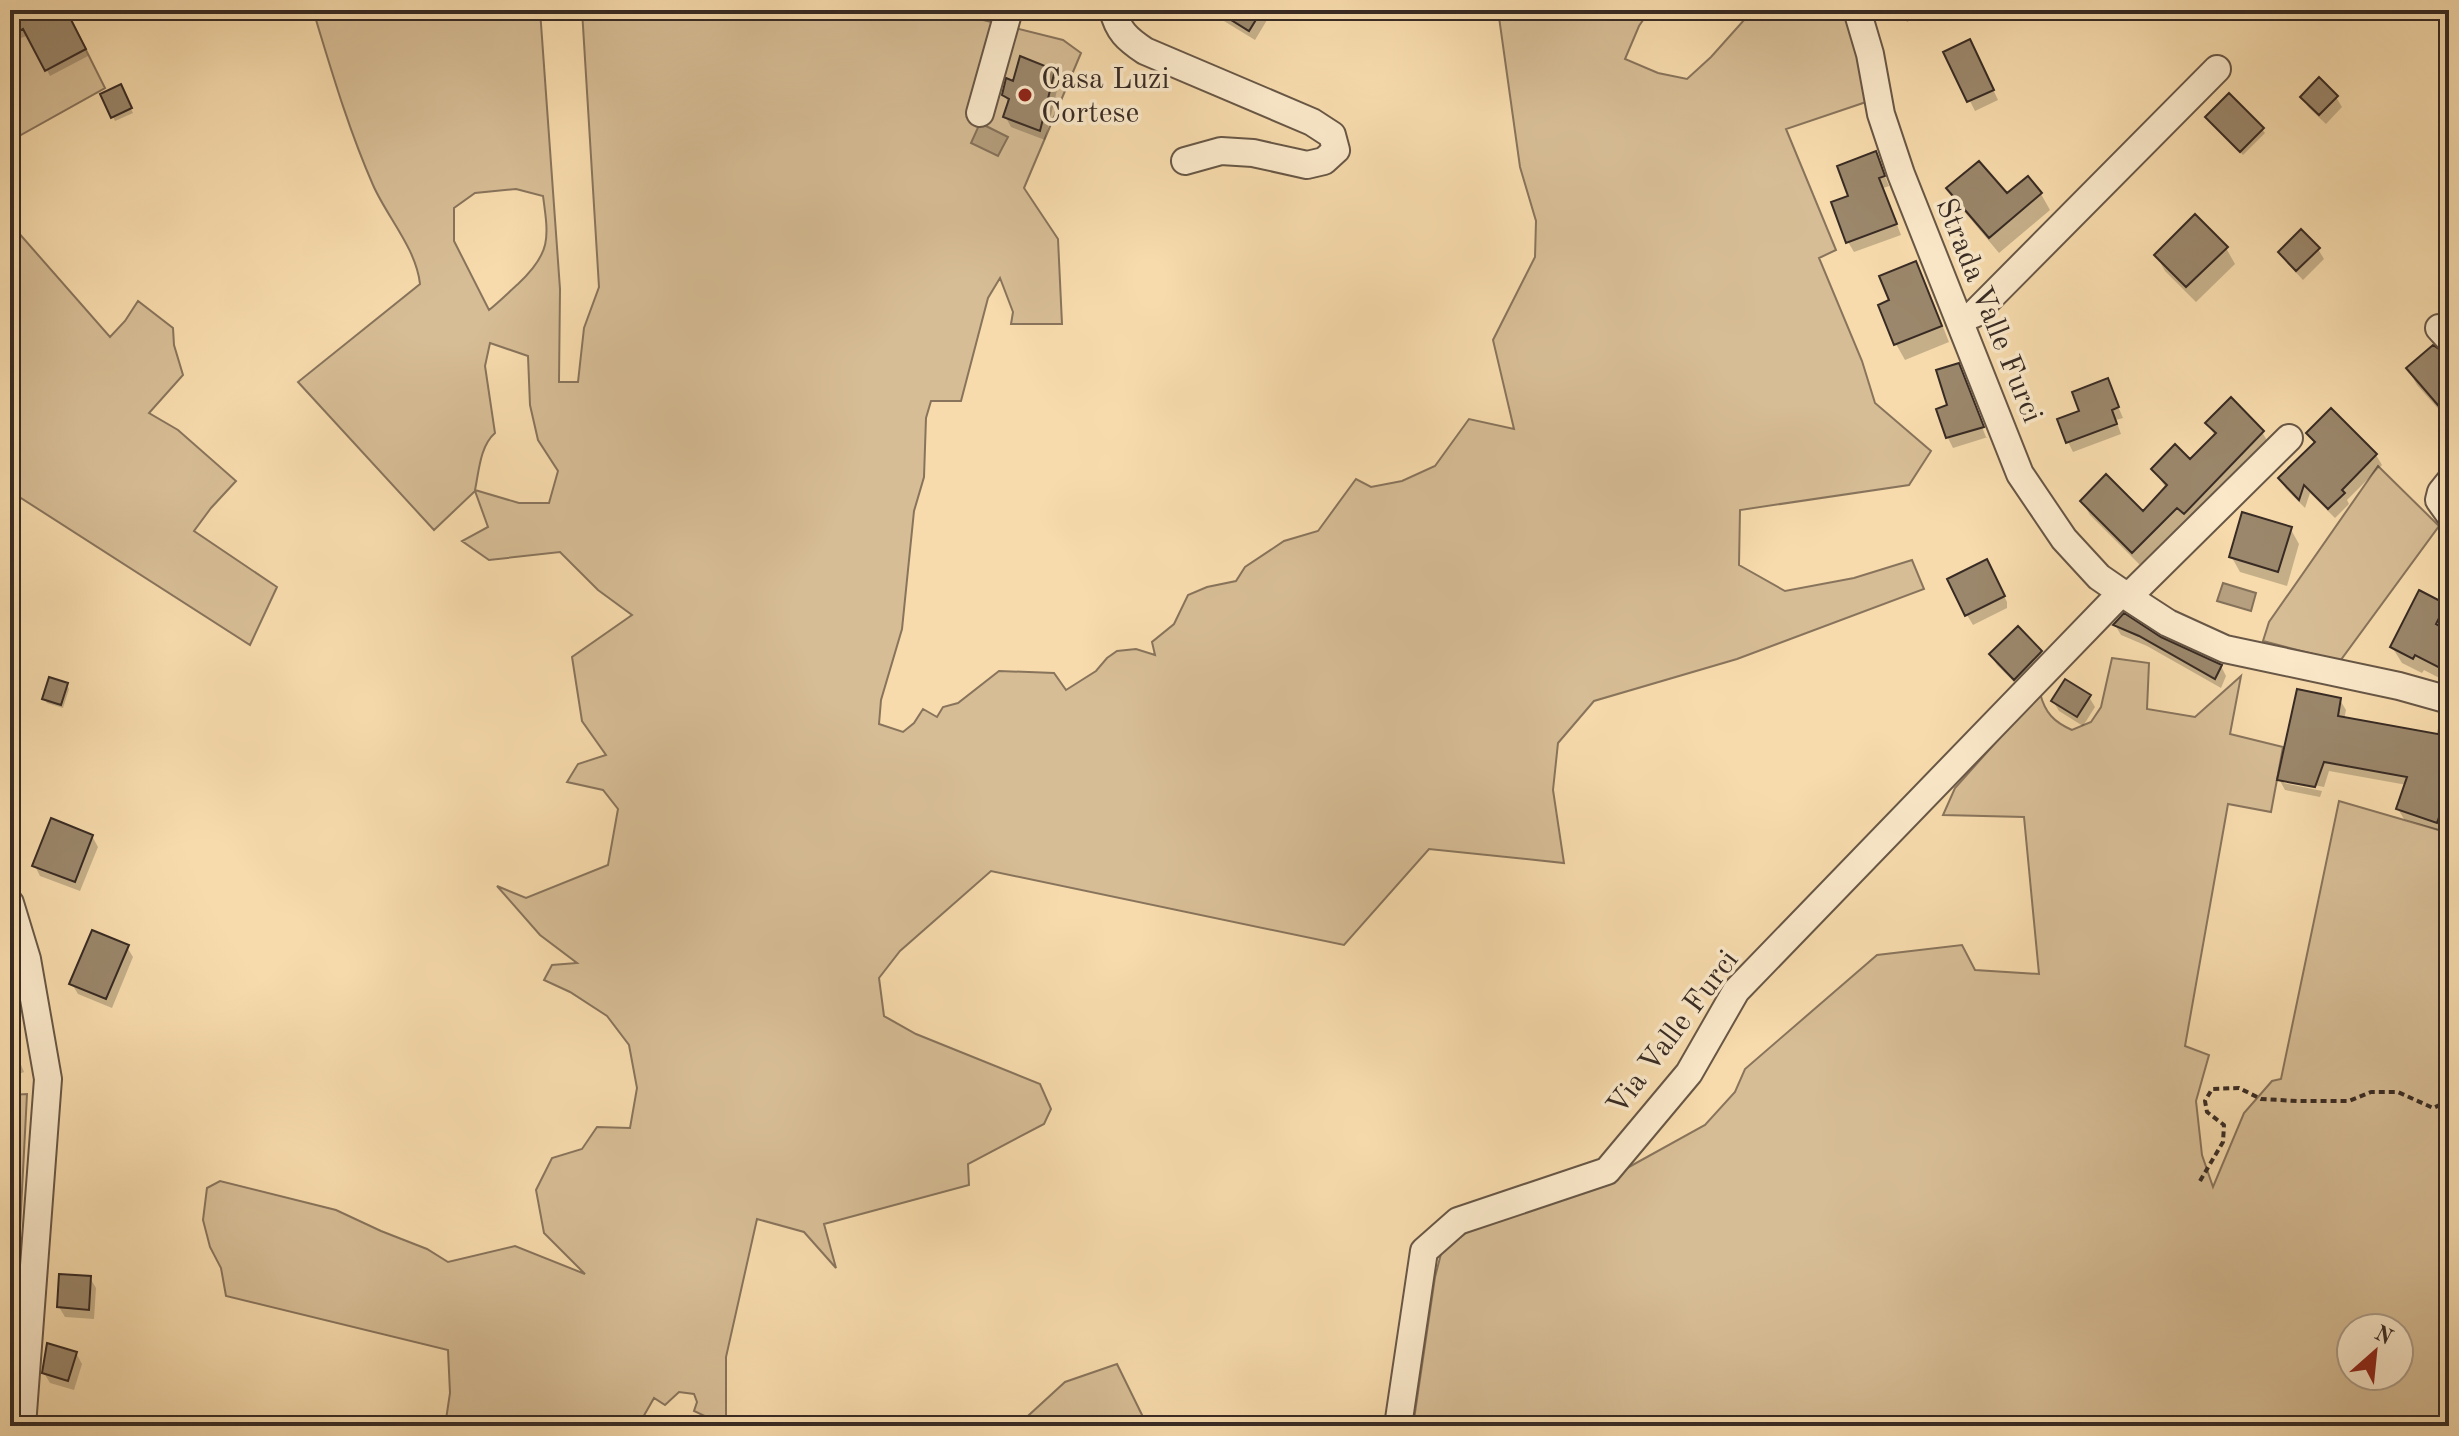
<svg xmlns="http://www.w3.org/2000/svg" width="2459" height="1436" viewBox="0 0 2459 1436" font-family="'Old Standard TT',serif">
  <style>
    .green { fill: #d7bd95; stroke: #88745c; stroke-width: 2; fill-rule: evenodd }
    .water { fill: #b69f7e; stroke: #84715a; stroke-width: 2 }
    .shadow { fill: #0003 }
    .building { fill: #9b876b; stroke: #382b24; stroke-width: 2 }
    .lines { fill: none; stroke-linecap: round; stroke-linejoin: round }
    .minor-casing { stroke: #685746; stroke-width: 30 }
    .path { stroke: #382b24; stroke-width: 4; stroke-dasharray: 6 4; stroke-linecap: butt }
    .minor { stroke: #fae8c9; stroke-width: 26 }
    .poi-dot { fill: #8f2418; stroke: #fae8c9; stroke-width: 3 }
    .labels { text-anchor: middle; stroke-width: 7; stroke-linejoin: round; paint-order: stroke }
    .poi-label { font-size: 30px; fill: #382b24; stroke: #fae8c9; text-anchor: start }
    .street-label { font-size: 30px; fill: #382b24; stroke: #fae8c9 }
  </style>
  <rect width="100%" height="100%" fill="#f7dbac"/>
  <filter id="stains"><feTurbulence type="fractalNoise" baseFrequency=".0025" numOctaves="4"/><feColorMatrix values="0 0 0 0 .2 0 0 0 0 .09 0 0 0 0 .02 0 0 0 .5 -.17"/></filter>
  <radialGradient id="worn" r=".72"><stop offset=".6" stop-color="#630" stop-opacity="0"/><stop offset="1" stop-color="#630" stop-opacity=".3"/></radialGradient>
  <path class="green" d="M10,10H66L105,88L10,141Z
    M313,10H540L560,289L559,382H578L584,328L599,287L582,10H966L967,16L1063,40L1081,53L1024,188L1058,239L1062,324H1011L1013,312L1000,278L988,298L961,401H931L926,418L924,477L914,511L902,629L881,700L879,724L903,732L914,723L923,709L937,717L943,707L958,703L999,671L1054,673L1066,690L1096,671L1107,658L1117,651L1136,649L1155,655L1152,642L1174,624L1188,595L1207,587L1236,581L1245,567L1284,541L1318,531L1356,479L1371,487L1402,481L1435,466L1469,419L1514,429L1493,340L1535,257L1536,221L1520,167L1498,10H1650L1639,26L1625,59L1658,73L1687,79L1711,57L1753,10H1845L1869,101L1786,129L1836,250L1819,258L1862,361L1875,403L1931,451L1909,485L1740,510L1739,565L1785,591L1854,578L1912,560L1924,589L1737,659L1594,701L1558,743L1553,790L1564,863L1429,849L1344,945L991,871L900,951L879,978L884,1016L916,1034L1040,1084L1051,1109L1044,1124L968,1164L969,1185L824,1224L836,1268L804,1232L757,1219L726,1357V1426H704L705,1416L694,1411L697,1402L694,1394L679,1392L665,1405L654,1398L638,1426H445L450,1393L448,1350L226,1296L221,1268L210,1247L203,1220L207,1188L220,1181L336,1210L381,1231L427,1249L448,1262L515,1246L585,1274L544,1233L536,1190L552,1158L582,1149L597,1127L630,1128L637,1088L629,1045L607,1016L570,992L544,980L552,965L577,963L540,935L497,886L526,898L608,865L618,809L603,790L567,782L578,764L606,755L582,721L572,657L632,615L598,590L560,552L489,560L462,541L488,527L475,491L434,530L298,382L420,284C416,248 387,217 373,185C348,128 331,69 313,10ZM516,189L543,196C549,239 551,253 518,284C509,292 499,302 489,310L454,241V208L475,193ZM490,343L528,356L530,405L538,440L558,471L549,503H519L475,490C479,471 480,446 495,433L485,366Z
    M10,223L110,337L125,321L138,301L173,328L174,345L183,375L149,413L178,430L236,481L211,508L194,531L277,587L250,645L10,491Z
    M2378,466L2439,526L2340,661L2263,641L2269,622Z
    M2112,658L2149,663L2147,709L2195,717L2241,676L2230,734L2283,747L2271,812L2228,804L2185,1046L2209,1055L2196,1101L2202,1155L2213,1187L2244,1113L2272,1081L2281,1079L2339,801L2449,833V1426H1413L1435,1277L1442,1250L1473,1228L1629,1167L1705,1125L1735,1092L1745,1069L1877,955L1962,945L1975,970L2039,974L2024,817L1943,815L1955,788L2040,693C2045,713 2054,722 2072,730L2091,722L2101,707ZM2351,1328H2399V1376H2351Z
    M27,1094L14,1345H10V1095Z
    M1117,1364L1145,1421L1139,1426H1017L1065,1382Z"/>
  <path class="water" d="M980,123L1008,137L998,156L971,143Z
    M2223,583L2256,593L2251,611L2217,601Z"/>
  <path class="shadow" d="M10,10H64L88,56L50,76L29,35L21,38L10,17Z
    M1206,10H1273L1255,40Z
    M1901,10H1928L1907,22Z
    M1975,51L1998,100L1975,111L1946,53Z
    M1053,72L1059,82L1045,140L1011,127L1005,116L1009,104L1004,94L1014,84Z
    M120,87L133,113L115,121L102,95Z
    M2303,97H2336L2342,107L2326,124L2308,107Z
    M2207,118L2262,129L2265,133L2243,155Z
    M1875,153L1889,186L1883,188L1901,235L1854,252L1848,242L1851,197Z
    M2027,179L2041,194L2050,210L1999,253L1958,204L1949,189L2007,196Z
    M2226,248L2235,264L2196,302L2165,271L2156,255Z
    M2318,249L2324,259L2303,280L2286,262L2280,252Z
    M1915,264L1924,279L1949,342L1905,360L1896,344L1892,301Z
    M2449,359V421L2417,385L2408,369Z
    M1961,374L1986,437H1988L1953,448L1948,438L1949,407Z
    M2107,380L2123,418L2116,420L2121,434L2073,452L2068,442L2082,412Z
    M2331,411L2376,455L2382,465L2347,500L2349,504L2335,518L2310,493L2305,508L2286,489L2280,479L2315,445L2308,433Z
    M2207,423L2262,432L2271,447L2193,528L2186,521L2141,566L2090,515L2082,501L2143,514L2166,488L2153,469L2190,461L2215,436Z
    M2290,528L2299,544L2287,586L2240,572L2231,556Z
    M1992,572L2007,602V608L1973,625L1967,615Z
    M2444,605L2449,614V683L2424,670L2422,673L2402,663L2392,647Z
    M2115,625L2160,639L2221,666L2226,676L2221,688L2147,646L2121,635Z
    M2018,629L2041,653L2047,663L2021,689L1997,665L1991,655Z
    M67,685L69,689L63,708L47,703L44,698Z
    M2089,697L2095,707L2083,726L2059,711L2053,701Z
    M2340,700L2346,710L2344,720L2436,736L2440,721L2449,724V813L2442,832L2404,819L2398,809L2407,785L2329,771L2324,787L2284,779V783L2322,791L2320,797L2285,790L2279,779Z
    M92,836L98,847L80,891L40,876L35,866Z
    M127,947L133,957L112,1008L78,994L72,984Z
    M10,1024L20,1048L15,1050L24,1072L10,1078Z
    M90,1278L96,1288L94,1319L65,1317L59,1307Z
    M76,1353L82,1364L74,1390L50,1383L44,1373Z"/>
  <path class="building" d="M10,10H66L86,49L45,71L23,29L16,33L10,21Z
    M1215,10H1262L1249,31Z
    M1970,39L1994,90L1967,102L1943,52Z
    M1020,56L1055,70L1040,131L1003,117L1009,99L1002,95L1006,78L1013,81Z
    M2319,77L2338,96L2319,115L2300,97Z
    M121,84L132,108L111,118L100,94Z
    M2229,93L2264,128L2240,152L2205,117Z
    M1876,151L1885,176L1879,178L1897,224L1846,243L1831,202L1848,196L1837,166Z
    M1979,161L2007,193L2028,176L2042,193L1989,238L1946,188Z
    M2195,214L2228,247L2186,287L2154,255Z
    M2301,229L2320,248L2296,271L2278,252Z
    M1916,261L1942,326L1894,345L1878,305L1889,300L1879,276Z
    M2433,345L2449,356V418L2406,368Z
    M1959,363L1984,427L1946,438L1936,409L1947,405L1936,370Z
    M2108,378L2119,407L2112,410L2117,424L2066,443L2057,419L2079,411L2072,392Z
    M2231,397L2264,431L2184,514L2177,508L2132,553L2080,501L2106,474L2143,511L2167,485L2151,469L2175,444L2190,459L2216,433L2205,423Z
    M2331,408L2377,454L2342,490L2345,493L2328,509L2304,485L2299,500L2278,478L2315,442L2306,433Z
    M2242,512L2292,527L2278,572L2229,557Z
    M1987,559L2005,596L1965,616L1947,579Z
    M2419,590L2446,604L2436,624L2449,631V668L2442,664L2440,668L2415,655L2413,659L2390,647Z
    M2124,613L2161,637L2222,665L2215,679L2139,636L2113,625Z
    M2018,626L2042,651L2014,680L1989,654Z
    M49,677L68,683L61,705L42,699Z
    M2065,679L2091,695L2077,717L2051,701Z
    M2297,689L2341,698L2338,716L2449,736V788L2437,823L2396,809L2407,777L2324,762L2315,787L2277,780Z
    M51,818L93,835L75,882L32,866Z
    M92,930L129,945L106,999L69,984Z
    M59,1274L91,1276L89,1310L57,1307Z
    M47,1343L77,1352L68,1381L42,1373Z"/>
  <g class="lines">
    <g class="minor-casing">
      <path id="minor" d="M1113,10C1118,31 1127,39 1145,51L1312,122L1332,135L1336,150L1324,161L1307,165L1253,153L1221,151L1185,161
        M1857,10L1870,54L1881,114L1901,174L2020,474L2064,539L2099,577L2128,597L2168,623L2225,649L2399,686L2449,700
        M980,113L1007,17
        M1959,320L1974,314L2217,69
        M2439,328L2449,339
        M2449,482L2441,492L2439,500L2449,514
        M2128,597L2289,438
        M10,903L27,959L48,1079L22,1426
        M1398,1426L1424,1251L1458,1221L1607,1171L1689,1073L1736,991L2122,592"/>
    </g>
    <path class="path" d="M2200,1181L2223,1142L2224,1125L2207,1112L2205,1101L2212,1089L2239,1088L2261,1099L2297,1101H2349L2371,1092H2398L2433,1108L2449,1101"/>
    <use href="#minor" class="minor"/>
  </g>
  <circle class="poi-dot" cx="1025" cy="95" r="8"/>
  <g class="labels">
    <g class="poi-label">
      <text x="1041" y="88">Casa Luzi<tspan x="1041" dy="34">Cortese</tspan></text>
    </g>
    <g class="street-label">
      <text transform="translate(1990 310) rotate(68)" y="10">Strada Valle Furci</text>
      <text transform="translate(1672 1032) rotate(-53)" y="10">Via Valle Furci</text>
    </g>
  </g>
  <rect width="2459" height="1436" fill="none" stroke="#f7dbac" stroke-width="40"/>
  <rect x="12" y="12" width="2435" height="1412" fill="none" stroke="#382b24" stroke-width="4"/>
  <rect x="20" y="20" width="2419" height="1396" fill="none" stroke="#382b24" stroke-width="2"/>
  <g transform="translate(2375 1352) rotate(27)"><circle r="38" fill="#fae8c9" stroke="#ac9c87" stroke-width="2"/>
  <path d="M0-6L14 30L0 20L-14 30Z" fill="#8f2418"/>
  <text y="-12" font-size="22" font-weight="bold" text-anchor="middle" fill="#382b24">N</text>
  </g>
  <rect width="100%" height="100%" filter="url(#stains)"/>
  <rect width="100%" height="100%" fill="url(#worn)"/>
</svg>
